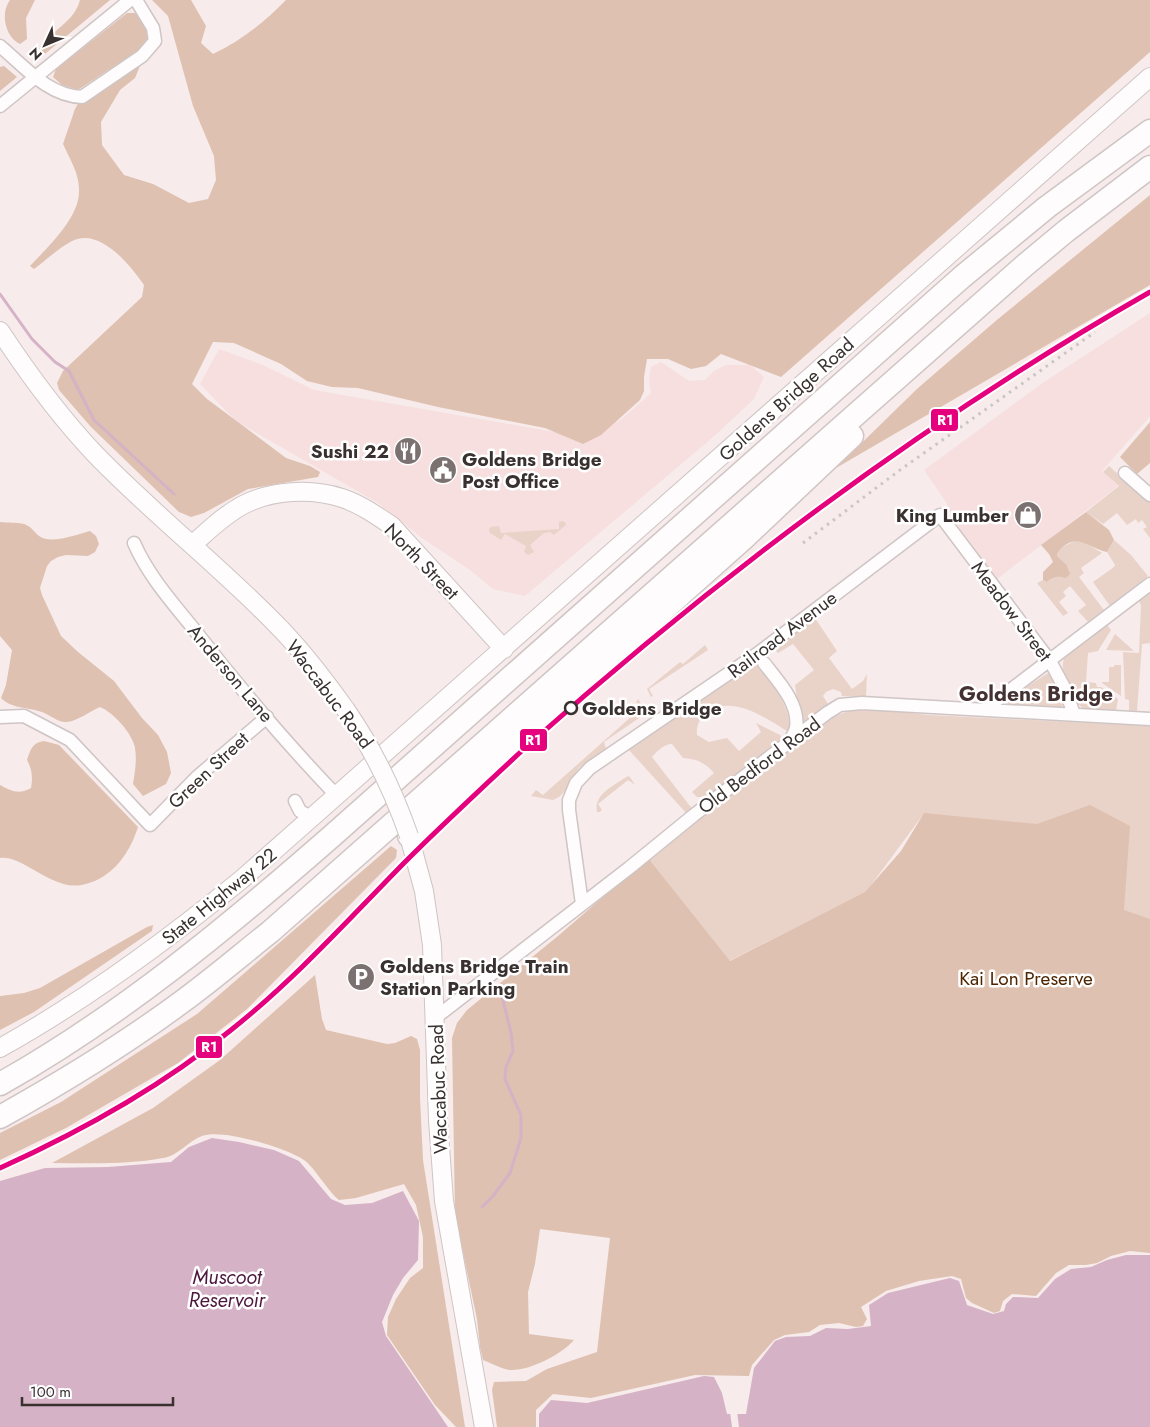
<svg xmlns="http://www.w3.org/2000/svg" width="1150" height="1427" viewBox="0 0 1150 1427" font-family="Jost,sans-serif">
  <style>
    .built { fill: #f6dfde }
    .green { fill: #e9d3c9 }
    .forest { fill: #dec1b0 }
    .water { fill: #d5b2c5 }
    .pier { fill: #f7ebeb }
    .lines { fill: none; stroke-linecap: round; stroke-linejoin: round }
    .stream { stroke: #d5b2c5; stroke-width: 3 }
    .street-casing { stroke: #cfc5c5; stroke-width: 15 }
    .secondary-casing { stroke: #cfc5c5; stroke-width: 20 }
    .highway-casing { stroke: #cfc5c5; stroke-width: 25 }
    .street { stroke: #fefcfc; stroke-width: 12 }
    .secondary { stroke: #fefcfc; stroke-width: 18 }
    .highway { stroke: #fefcfc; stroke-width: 22 }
    .rail { stroke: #c9c6c6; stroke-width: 3; stroke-dasharray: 2.5 5; stroke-linecap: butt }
    .secondary-bridge-casing { stroke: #cfc5c5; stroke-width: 20; stroke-linecap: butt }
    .secondary-bridge { stroke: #fefcfc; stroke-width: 18 }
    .rail-1-casing { stroke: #fff; stroke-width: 9 }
    .rail-1 { stroke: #e5007d; stroke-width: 5 }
    .stop-dot { fill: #fff; stroke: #393030; stroke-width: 2.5 }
    .labels { text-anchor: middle; stroke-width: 5; stroke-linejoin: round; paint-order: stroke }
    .street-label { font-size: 19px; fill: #393030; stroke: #fff }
    .poi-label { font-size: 19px; font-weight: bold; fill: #393030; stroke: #fff; text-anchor: end }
    .stop-label { font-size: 19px; font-weight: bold; fill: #393030; stroke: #fff; text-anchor: start }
    .park-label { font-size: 19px; fill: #4e2500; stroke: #fff }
    .water-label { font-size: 20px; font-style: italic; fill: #4c163d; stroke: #fff }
    .quarter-label { font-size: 21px; font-weight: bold; fill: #443232; stroke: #fff }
    .line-badge { stroke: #fff; stroke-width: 2 }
    .badge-label { font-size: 14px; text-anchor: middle; font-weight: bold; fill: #fff }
  </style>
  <rect width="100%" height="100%" fill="#f7ebeb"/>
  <path class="built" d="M1150,313V416L1102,471L1118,486L997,579L952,518L946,502L924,470L1044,382Z
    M219,349L263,365L314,390L589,438L623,418L651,393L649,379L651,367L661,362L689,381L705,380L714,371L726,365H750L764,377L754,399L712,438L525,596L493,589L470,570L422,538L378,503L236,421L200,384Z"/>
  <path class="green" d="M1109,466L1150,502V538L1143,529L1147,527L1142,520L1138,523L1136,519L1127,525L1117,513L1103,524L1086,512L1119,486L1103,472Z
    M562,521L565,522L566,525L554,535L550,532L544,533L530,545L534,552L528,555L524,552L526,546L505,534L501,540L490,533L489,529L491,527L499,526L501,533L559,529V522Z
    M1114,540L1131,555L1148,576L1110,606L1093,582L1114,567L1115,565L1107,552Z
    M1076,541L1086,543L1102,553L1081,568L1084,573L1079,577L1104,610L1088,622L1078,611L1086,605L1070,586L1063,592L1066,596L1059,602L1068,613L1063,616L1037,583L1043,580L1047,582L1052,577L1060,576L1066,564L1057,556C1059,547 1068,544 1076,541Z
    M1150,588V643L1142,644L1137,711H1129V700L1125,699L1123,652L1139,653L1141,605L1137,597Z
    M815,618L837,651L829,658L852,689L863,681L867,674L866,697L842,696L841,692L833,689L826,692L823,696L828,704L801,726L795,685L814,670L793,644L778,653L774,649Z
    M1105,622L1111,630L1098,651L1088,653L1086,682L1096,683L1097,687H1101L1118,699L1116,711C1106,711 1093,712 1085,709C1071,704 1056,667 1066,655C1076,643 1093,632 1105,622Z
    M1115,634L1134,651L1106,650Z
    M705,645L708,650L649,689L653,696L651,697L647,689L680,662L683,664Z
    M756,663C772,683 791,706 790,733C767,719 734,694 707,712C700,717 696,726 697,735L709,742L727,738L739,751L761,732L756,723L780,735L783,740L716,792L703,797H697L692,792L714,773C704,762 697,759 683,758L672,744C664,744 656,752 652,757L690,806L692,809L687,814L629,750Z
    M1114,665H1121V696L1102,683V682H1109V667H1114Z
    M1048,673C1057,679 1064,698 1062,708L1000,707L1028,686Z
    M638,699L651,718L645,714L604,742L606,749L580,767L570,780L566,790L559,797L553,800L531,796L536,790L543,795L641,708L636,702Z
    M851,710L893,711L928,715L1150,726V1063L964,871L922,816L866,892L729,961L649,861L728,796L831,718Z
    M628,776L630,777L635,785L628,780L598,804L602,810L600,812H597C593,794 615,785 628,776Z"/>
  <path class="forest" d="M10,0H35L26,18L27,39L20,44C5,37 0,13 10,0Z
    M80,0H110L40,58L39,49C51,30 74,23 80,0Z
    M152,0H191L206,26L201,43L213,54C240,41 265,22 286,0H1150V52L781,377L721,354L706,366L691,369L668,359H647L644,377V391L640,400L601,435L583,444L545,428L438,407L358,388L332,387L307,381L281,364L234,343L213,342L192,384L207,399L286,458L310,466L320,472L318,477L248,489L204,513L191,517L179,512L91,427L59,390L57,383L63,371L142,297L144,285C130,265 100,227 72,241C59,248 46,260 34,269L30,266C47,248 79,218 79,192C80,175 70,159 63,144L75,109L79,102L140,66L135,78L120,90L101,122L102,145L124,175L153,184L189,203L208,199L216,180L214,156L193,106L168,16Z
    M127,13H135L144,22L148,38L143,47L78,90L62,85L53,77L56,69Z
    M4,66L17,77L0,91V67Z
    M1150,195V285L836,468L918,388L998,319Z
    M1150,422V463L1137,474L1120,457Z
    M1086,512L1109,530L1114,540L1107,552C1092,549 1078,534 1064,546C1060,550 1058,551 1057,556L1066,564L1070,574L1066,578C1058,576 1053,576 1047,582L1043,580V572L1053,562L1049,554L1041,545Z
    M0,522C7,523 17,522 24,524C31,526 34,532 39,536C51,545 78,534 90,531L96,536L99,544L95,552L88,556L66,555L58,557L51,561L47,566L40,588L42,595L61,636L78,652L114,681L142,718L158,735L167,752L171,773L166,784L143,796L133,784C135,772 137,760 135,748C133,734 113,712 100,707C90,711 78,721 67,722C59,723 50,715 42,712C28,707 12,709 1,698L6,685L12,650L0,636Z
    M44,741L59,745L138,827C132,846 121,865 104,876C71,896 55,881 25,865C17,861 9,857 0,858V785C11,791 19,795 31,788C33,778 32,769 27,760C31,749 32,743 44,741Z
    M1090,805L1130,826L1124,910L1150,919V1253L1130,1251L1111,1256L1097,1263L1086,1265H1069L1056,1273L1036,1296L1012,1294L1003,1301L1000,1311L994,1313L972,1303L966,1298L961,1279L952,1276L919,1281L886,1291L861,1307L867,1319L863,1326L856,1327L839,1323L820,1325L809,1332L785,1335L774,1340L752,1365L749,1376L695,1375L591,1398L553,1394L536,1410V1427H497L492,1390L494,1382L526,1381L547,1369L597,1352L610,1238L540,1229L535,1264L528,1292L529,1334L574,1340C561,1355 529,1371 510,1370C502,1369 491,1363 483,1360L480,1347L477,1319L455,1215L452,1038L457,1023L467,1010L558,936L648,858L730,961L865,892L901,851L924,813L1037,824Z
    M391,846L397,850L396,858L247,1009L178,1063L66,1128L0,1160V1133L61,1102L197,1014Z
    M153,925L152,931L34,1012L0,1030V996L24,993L40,988L147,927Z
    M315,975L322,1019L326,1030L387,1044L395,1043L411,1036L417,1039L420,1050V1098L423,1160L465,1427H456L435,1405L387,1335L388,1317L396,1299L410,1278L423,1268V1237L416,1205L404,1184L356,1198L339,1200C327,1190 314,1167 304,1160C286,1148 222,1128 202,1136C188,1141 178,1156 163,1158C126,1165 89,1163 52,1163L153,1108L220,1060Z"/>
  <path class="water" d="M212,1138L239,1142L274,1150L299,1161L331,1199L345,1205L372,1203L403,1191L419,1221L418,1260L403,1278L393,1295L382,1322L386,1336L448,1427H0V1181L45,1168L108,1167L171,1162L189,1147Z
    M1126,1255H1150V1427H539V1414L551,1400L587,1403L704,1376L714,1377L722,1393L727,1414H746L754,1368L775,1341L786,1337L810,1336L826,1328L848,1329L871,1326L869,1305L888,1293L950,1278L959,1281L967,1305L993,1314L1004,1311L1006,1304L1013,1297L1038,1298L1055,1279L1071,1269L1091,1267L1107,1260Z"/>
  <path class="pier" d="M737,1411L739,1427H732L730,1412Z"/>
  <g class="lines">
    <path class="stream" d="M0,294L32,339L55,362L69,371L94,420L174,494
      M482,1207L493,1196L510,1173L521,1138V1115L505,1079L506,1067L513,1051L511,1033L502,996"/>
    <g class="street-casing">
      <path id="street" d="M0,46C24,66 48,96 82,97L142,56L155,41L153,28L136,0
        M0,106L130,0
        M1125,473L1150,495
        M134,543C148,575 171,601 193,628C238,686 286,743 337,796
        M764,663C778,681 800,704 796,728C795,733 791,738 789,743
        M984,710L1150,584
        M0,717L24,716L70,740L150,825L197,777L267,717
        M295,801L300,811L312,818
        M582,904L569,810V800L576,783L590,768L757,654L940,515L1050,661L1064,687L1074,714
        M435,1018L629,868L694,815L827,713L840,705L862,703L1150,719"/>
    </g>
    <g class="secondary-casing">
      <path id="secondary" d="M0,331C29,375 59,416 95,454C152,513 217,564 274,622C301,649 324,679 346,710
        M192,545C208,531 224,515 243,505C272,490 311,488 342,498C360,504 376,515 392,526L504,649
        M409,836L424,891L432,945L438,1120L444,1201L484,1427
        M0,1048C86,1000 165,942 242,879L1150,77"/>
    </g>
    <g class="highway-casing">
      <path id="highway" d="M409,836L743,539L852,436
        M0,1084C121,1016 228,927 332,836L962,277L1047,207L1150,131
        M0,1117C63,1082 125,1044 183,1001C213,979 241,955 270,932L1024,266L1066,231L1150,167"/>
    </g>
    <use href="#street" class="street"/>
    <use href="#secondary" class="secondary"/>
    <use href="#highway" class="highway"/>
    <path class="rail" d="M803,543L900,470L1095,332"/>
    <g class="secondary-bridge-casing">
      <path id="secondary-bridge" d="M346,710C373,749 393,790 409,836"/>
    </g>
    <use href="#secondary-bridge" class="secondary-bridge"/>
    <g class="rail-1-casing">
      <path id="rail-1" d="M0,1168C82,1131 161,1087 231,1030C294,980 348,920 404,863C444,823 485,785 526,747C718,576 926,420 1150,292"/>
    </g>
    <use href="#rail-1" class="rail-1"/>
  </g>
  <defs>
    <g id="restaurant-disc" transform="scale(1.4375)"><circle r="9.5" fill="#7c7171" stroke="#fff"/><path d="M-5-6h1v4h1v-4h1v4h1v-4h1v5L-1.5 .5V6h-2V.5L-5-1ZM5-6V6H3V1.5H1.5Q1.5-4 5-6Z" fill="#fff"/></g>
    <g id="civic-disc" transform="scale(1.4375)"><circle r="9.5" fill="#7c7171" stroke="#fff"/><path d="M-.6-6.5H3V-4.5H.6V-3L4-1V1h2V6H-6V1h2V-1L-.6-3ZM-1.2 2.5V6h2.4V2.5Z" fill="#fff"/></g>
    <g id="shop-disc" transform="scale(1.4375)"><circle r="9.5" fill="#7c7171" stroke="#fff"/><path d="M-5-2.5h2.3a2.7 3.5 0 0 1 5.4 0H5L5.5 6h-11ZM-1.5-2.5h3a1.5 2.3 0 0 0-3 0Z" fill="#fff"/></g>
    <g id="parking-disc" transform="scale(1.4375)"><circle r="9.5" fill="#7c7171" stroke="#fff"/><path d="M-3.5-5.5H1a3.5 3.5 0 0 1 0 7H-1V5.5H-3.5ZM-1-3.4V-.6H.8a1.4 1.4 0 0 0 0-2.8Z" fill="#fff"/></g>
  </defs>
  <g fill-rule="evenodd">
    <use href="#restaurant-disc" x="408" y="451"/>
    <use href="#civic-disc" x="443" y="470"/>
    <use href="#shop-disc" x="1028" y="515"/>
    <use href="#parking-disc" x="361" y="977"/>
  </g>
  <circle class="stop-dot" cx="571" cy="708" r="6"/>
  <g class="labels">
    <g class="street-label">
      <text transform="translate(786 399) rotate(-42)" y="7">Goldens Bridge Road</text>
      <text transform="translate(422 561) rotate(46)" y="7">North Street</text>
      <text transform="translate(1012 611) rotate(53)" y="7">Meadow Street</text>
      <text transform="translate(782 634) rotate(-37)" y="7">Railroad Avenue</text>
      <text transform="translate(231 673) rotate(50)" y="7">Anderson Lane</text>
      <text transform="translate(330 694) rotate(53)" y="7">Waccabuc Road</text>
      <text transform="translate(759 765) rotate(-37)" y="7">Old Bedford Road</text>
      <text transform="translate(208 770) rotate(-43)" y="7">Green Street</text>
      <text transform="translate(219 896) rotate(-39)" y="7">State Highway 22</text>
      <text transform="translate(438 1089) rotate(-92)" y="7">Waccabuc Road</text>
    </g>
    <g class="poi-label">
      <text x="389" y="458">Sushi 22</text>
      <text x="462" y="466" text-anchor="start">Goldens Bridge<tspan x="462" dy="22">Post Office</tspan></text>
      <text x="1009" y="522">King Lumber</text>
      <text x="380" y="973" text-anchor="start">Goldens Bridge Train<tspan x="380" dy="22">Station Parking</tspan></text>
    </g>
    <g class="stop-label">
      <text x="582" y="715">Goldens Bridge</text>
    </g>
    <g class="park-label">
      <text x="1026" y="985">Kai Lon Preserve</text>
    </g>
    <g class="water-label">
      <text x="227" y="1284">Muscoot<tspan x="227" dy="23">Reservoir</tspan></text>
    </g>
    <g class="quarter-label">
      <text x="1036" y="701">Goldens Bridge</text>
    </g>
  </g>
  <g class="line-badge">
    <rect x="930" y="408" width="29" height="24" rx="5" fill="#e5007d"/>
    <rect x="519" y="728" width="29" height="24" rx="5" fill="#e5007d"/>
    <rect x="195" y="1035" width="28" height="24" rx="5" fill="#e5007d"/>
  </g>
  <g class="badge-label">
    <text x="945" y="425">R1</text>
    <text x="533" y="745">R1</text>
    <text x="209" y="1052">R1</text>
  </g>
  <g transform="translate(45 45) rotate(226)" stroke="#ffffff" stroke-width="4" paint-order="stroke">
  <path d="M0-4L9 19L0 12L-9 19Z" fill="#393030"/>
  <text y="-8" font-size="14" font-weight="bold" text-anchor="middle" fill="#393030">N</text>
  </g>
  <path d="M22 1397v8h151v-8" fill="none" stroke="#393030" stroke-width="2.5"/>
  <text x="30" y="1397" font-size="15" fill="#393030" stroke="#ffffff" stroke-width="4" paint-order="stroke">100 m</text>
</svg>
